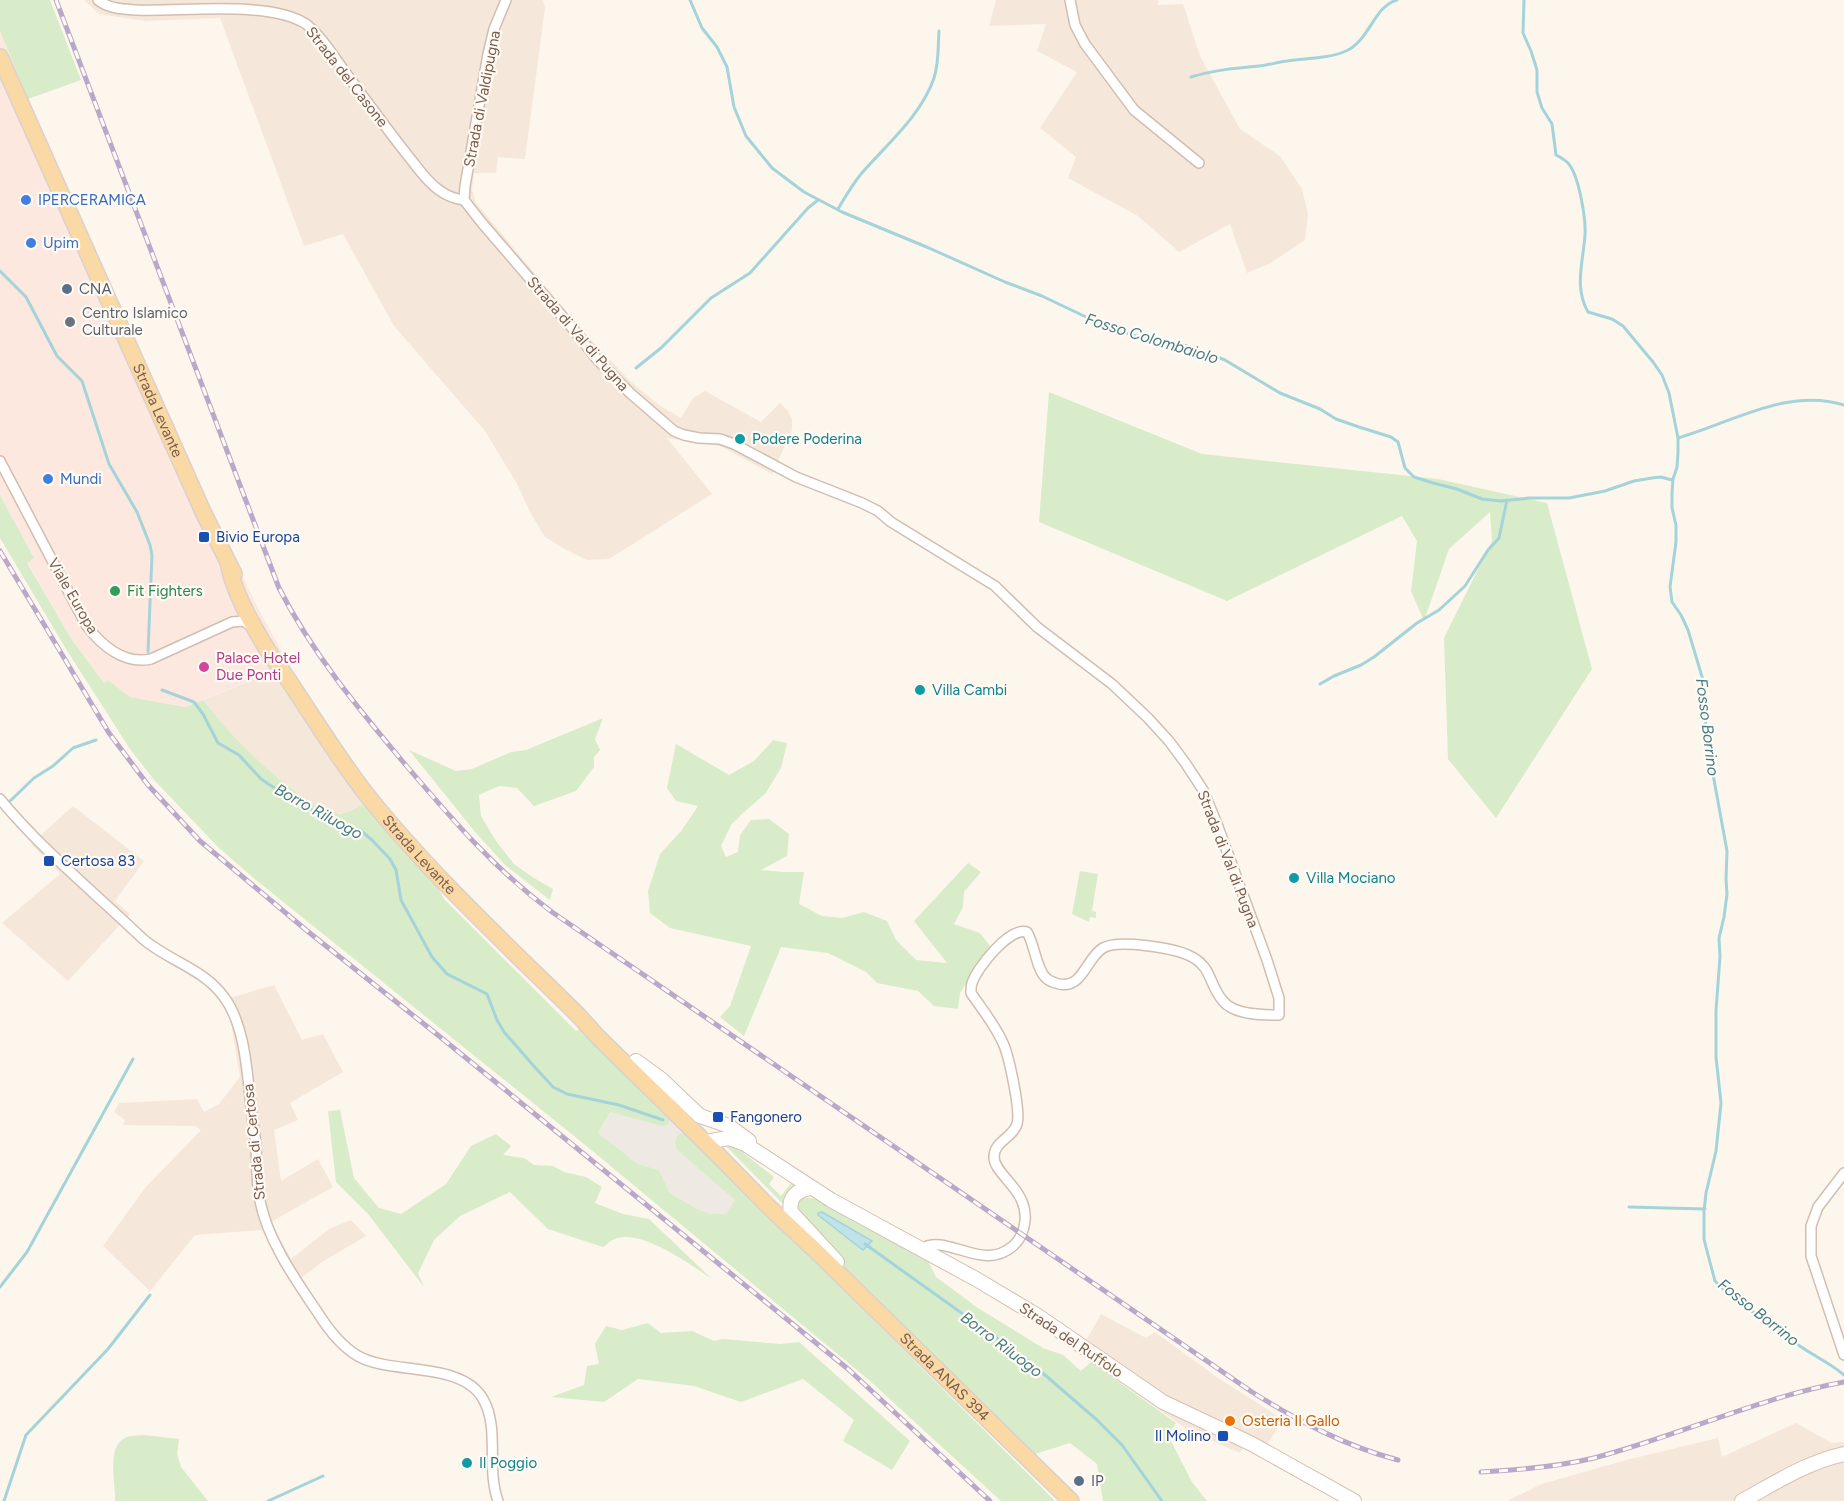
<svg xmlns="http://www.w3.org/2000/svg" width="1844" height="1501" viewBox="0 0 1844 1501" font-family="Figtree,sans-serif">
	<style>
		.residential { fill: #f5e8da }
		.commercial { fill: #fde8e0 }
		.industrial { fill: #efe9e4 }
		.green { fill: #d8ecc9 }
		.water { fill: #bfe3e8; stroke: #a5d3da; stroke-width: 1.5 }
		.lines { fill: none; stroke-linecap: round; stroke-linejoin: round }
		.stream { stroke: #a5d3da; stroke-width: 3 }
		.street-casing { stroke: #d1beb0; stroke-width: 12 }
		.secondary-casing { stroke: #d6c0b0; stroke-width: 16 }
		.primary-casing { stroke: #dad1cd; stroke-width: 18 }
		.street { stroke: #fff; stroke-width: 9 }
		.secondary { stroke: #fff; stroke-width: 14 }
		.primary { stroke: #fbd9a5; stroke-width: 15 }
		.rail-casing { stroke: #b9a8c9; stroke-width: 5 }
		.rail { stroke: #fffaf3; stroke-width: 3; stroke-dasharray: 9; stroke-linecap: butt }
		.shop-dot { fill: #3f7fe0; stroke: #fffaf3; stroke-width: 2 }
		.service-dot { fill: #5c6f8a; stroke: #fffaf3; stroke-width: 2 }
		.worship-dot { fill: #6b7280; stroke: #fffaf3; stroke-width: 2 }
		.culture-dot { fill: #0f9aa8; stroke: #fffaf3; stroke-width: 2 }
		.transit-dot { fill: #1a4fb4; stroke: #fffaf3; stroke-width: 2 }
		.leisure-dot { fill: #2e9e5b; stroke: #fffaf3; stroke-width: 2 }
		.hotel-dot { fill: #d1479c; stroke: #fffaf3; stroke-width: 2 }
		.food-dot { fill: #e8710a; stroke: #fffaf3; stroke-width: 2 }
		.labels { text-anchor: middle; stroke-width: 4.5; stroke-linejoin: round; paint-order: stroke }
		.street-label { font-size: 15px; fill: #7a5c4d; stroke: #fffaf3 }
		.shop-label { font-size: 15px; fill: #366cbe; stroke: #fffaf3; text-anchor: start }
		.service-label { font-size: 15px; fill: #4e5e75; stroke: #fffaf3; text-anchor: start }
		.worship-label { font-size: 15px; fill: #5b616d; stroke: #fffaf3; text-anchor: start }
		.culture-label { font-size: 15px; fill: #0d838f; stroke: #fffaf3; text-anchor: start }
		.transit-label { font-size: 15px; fill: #164399; stroke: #fffaf3; text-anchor: start }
		.leisure-label { font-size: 15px; fill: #27864d; stroke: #fffaf3; text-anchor: start }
		.hotel-label { font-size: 15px; fill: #b23c85; stroke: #fffaf3; text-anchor: start }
		.food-label { font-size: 15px; fill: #c56008; stroke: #fffaf3; text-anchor: start }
		.water-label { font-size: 16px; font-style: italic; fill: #437c86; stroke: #fffaf3 }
	</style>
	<rect width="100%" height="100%" fill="#fdf6ec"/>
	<path class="residential" d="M84 0H543L545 8 525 159 498 157 496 173H474L472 190 476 203 580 328 630 381 659 405 681 418 693 398 705 391 761 422 780 403 788 411 792 420V430L772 474 720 446 667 438 712 494 609 559 587 560 566 550 545 537 531 514 516 482 485 431 394 326 343 234 304 246 220 18 145 21 99 14Z
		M996 0H1158V5L1183 4 1200 56 1240 129 1280 156 1302 189 1308 214 1305 240 1269 264 1247 273 1230 224 1179 252 1138 216 1068 178 1076 157 1040 128 1077 72 1037 51 1046 24 989 26Z
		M289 665 365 803 347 813H335L309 802 282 781 258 761 230 734 203 700Z
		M73 806 144 861 115 901 130 914 68 981 2 923 60 874 31 844Z
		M274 985 302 1040 323 1034 343 1072 290 1103 298 1120 274 1130 281 1181 318 1159 333 1187 271 1222 291 1259 329 1229 351 1220 366 1236 322 1262 301 1278 290 1279 263 1230 195 1235 150 1291 103 1246 145 1188 201 1130 195 1126 123 1125 125 1120 114 1112 119 1103 197 1099 204 1112 219 1104 240 1077 230 1017 219 1001Z
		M1101 1314 1146 1338 1155 1332 1218 1378 1284 1420 1259 1455 1244 1447 1240 1453 1188 1430 1079 1353Z
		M1796 1423 1832 1443 1844 1442V1501H1507L1542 1484 1626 1460 1718 1438 1722 1457Z"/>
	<path class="commercial" d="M0 31 28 99 201 489 259 610 289 665 185 707 130 697 108 680 104 683 72 640 27 562 34 558 0 495Z"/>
	<path class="industrial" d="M610 1112 665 1127 671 1119 685 1132 676 1149 736 1200 726 1214H711L697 1209 670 1193 659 1170 638 1164 598 1133Z"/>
	<path class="green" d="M0 0H50L81 80 28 99 0 31Z
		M1049 392 1202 454 1438 479 1547 503 1592 669 1496 818 1448 759 1444 638 1492 541 1490 512 1449 549 1424 621 1411 591 1417 541 1402 516 1227 601 1039 522Z
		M0 495 34 558 27 563 72 640 104 683 108 680 130 697 185 707 203 700C232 737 257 762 295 791 306 799 320 810 335 813 346 816 355 808 365 803L438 888 444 899 576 1031 580 1029 671 1119 665 1127 610 1112 598 1133 638 1164 659 1170 670 1193 697 1209 711 1214H726L735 1200 676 1149 675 1141 678 1135 685 1132 1055 1501H1001L870 1381 584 1144 256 880 219 848 155 781 130 749 66 649 0 538Z
		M603 718 595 739 600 750 594 757V767L576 791 534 806 517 788 499 786 479 795 481 816 496 841 514 864 534 878 553 889 550 900 506 866 476 833 409 750 456 771 472 769 511 752 526 750Z
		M773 740 787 743 781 768 765 794 744 812 731 825 721 846 726 857 738 852 740 835 751 820 769 819 789 834 787 856 761 870 783 872H804L799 904 822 916 842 918 864 912 887 921 896 940 916 960 947 963 914 921 968 863 981 872 964 892 963 907 954 924 980 933 990 946 960 993 958 1009 934 1006 918 991 877 983 866 972 828 953 781 947 744 1036 720 1017 730 1006 751 946 670 928 650 913 648 891 660 854 682 830 698 806 676 801 667 788 676 744 729 775 754 761Z
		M1080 871 1098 874 1092 911 1096 912V918L1090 917 1089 922 1072 914Z
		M340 1110 354 1178 379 1208 401 1214 446 1184 471 1146 496 1134 511 1146 503 1155 524 1158 534 1165 553 1166 564 1172 586 1177 602 1187 595 1203 623 1214 649 1219 712 1279C691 1265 641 1228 615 1239 611 1240 607 1244 603 1247L548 1229 510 1192 460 1216 434 1240 418 1273 424 1287 368 1214 336 1182 328 1111Z
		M724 1144H732L774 1177 769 1184 781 1196 792 1182 799 1187 788 1196 784 1205Z
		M801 1198H811L822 1201 926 1257 936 1277 978 1308 1043 1348 1063 1355 1081 1371 1091 1362 1176 1423 1168 1435 1192 1482 1207 1501H1103L1097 1464 1070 1443 1032 1455 854 1281 846 1269 799 1216 796 1203Z
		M648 1323 661 1333 692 1331 714 1341 722 1339 781 1344 799 1342 910 1441 892 1470 843 1441 854 1420 803 1379 741 1402 694 1386 638 1379 604 1402 551 1397 584 1385 587 1366 599 1364 595 1344 606 1326 622 1330Z
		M144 1435 179 1439 177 1454 181 1467 208 1501H115C116 1483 106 1447 125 1438 130 1435 138 1436 144 1435Z"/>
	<path class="water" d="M822 1212 872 1241 863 1250 818 1215V1213Z"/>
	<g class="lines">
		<path class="stream" d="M690 0 702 28 717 47 727 67 734 107 746 136 772 168 804 192 842 212 929 248 1005 282 1042 296 1107 327 1146 339 1155 338 1187 346 1225 360 1280 393 1320 409 1336 419 1359 427 1391 437 1398 442 1405 468 1414 477 1433 483 1457 489 1482 499 1500 501 1530 498H1569L1605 491 1634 481 1652 478 1661 477 1672 480
			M1524 0 1523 33 1531 51 1537 70V92L1542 108 1552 124 1556 155C1560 157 1565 160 1568 163 1579 175 1586 219 1585 235 1583 262 1574 288 1588 312L1612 319 1623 326 1653 362 1662 375 1669 393 1678 438V453L1677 467 1673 479 1672 493V508L1676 525V542L1670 587 1672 602 1681 615 1688 630 1703 680 1705 697 1706 736 1727 851 1726 879 1727 894 1724 917 1719 938 1720 957 1716 1010V1057L1721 1103 1716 1151 1706 1193 1704 1211V1239L1707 1251 1715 1281 1721 1287C1746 1307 1771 1326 1797 1344 1812 1355 1830 1363 1844 1375
			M1191 77C1214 70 1236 68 1259 66 1269 65 1278 62 1287 61 1306 58 1328 59 1346 51 1370 40 1374 6 1397 0
			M838 209C845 197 852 185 861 174 887 144 921 116 934 78 939 63 938 46 939 31
			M0 271 26 297 57 356 82 381 109 464 137 512 150 545 152 555 148 652
			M636 368 661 348 711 298 750 273 808 208 818 200
			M1678 438C1731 423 1788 387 1844 405
			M1320 684 1334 676 1361 665 1374 657 1417 623 1439 610 1465 586 1488 550 1499 538 1507 500
			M162 690 194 702 203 714 218 743 239 755 261 779 288 797 318 813 336 822 360 830 372 840 390 859 396 870 401 900 432 957 447 974 487 994 497 1020 504 1032 532 1064 553 1087 567 1094 619 1105 663 1120
			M8 803 34 778 53 766 73 748 96 740
			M1629 1207 1705 1209
			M865 1244 1030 1362 1097 1420 1122 1445 1162 1501
			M0 1287 27 1252 133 1059
			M4 1501 26 1435 108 1349 150 1295
			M268 1501 323 1476"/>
		<g class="street-casing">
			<path id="street" d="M98 0C109 9 123 9 137 10 182 12 269 0 306 24 321 36 332 54 343 69 365 99 386 128 409 157 418 168 427 182 439 190 447 196 455 199 464 200
				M1070 0 1075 25 1085 44 1134 110 1199 163
				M464 200 482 223 574 330 596 358 630 393 674 431 684 435 699 438 720 439 734 444 796 477 862 503 878 511 891 522 995 586 1037 627 1112 684 1148 718 1169 741 1186 764 1203 790 1217 824 1267 960 1279 998V1015C1263 1015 1234 1015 1223 1001 1208 984 1213 966 1188 955 1172 948 1118 939 1103 948 1086 958 1083 989 1059 984 1055 983 1049 981 1046 978 1036 969 1035 945 1027 932 1009 927 977 968 972 983 971 984 971 991 971 993 982 1009 995 1025 1003 1043 1009 1056 1021 1112 1017 1124 1013 1138 994 1141 994 1157 994 1175 1028 1189 1025 1221 1024 1230 1020 1240 1013 1246 982 1273 947 1232 921 1249
				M464 200 465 186 488 54 494 29 506 0
				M0 461 86 625C101 645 124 665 151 659L232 622 243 621 251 626
				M0 799C43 851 95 893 143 939 169 961 204 969 224 997 245 1025 247 1072 251 1106 252 1119 255 1133 256 1146 257 1164 256 1183 260 1201 268 1241 295 1279 318 1313 328 1329 341 1346 358 1356 391 1375 462 1361 483 1399 500 1428 486 1468 498 1501
				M1844 1173 1818 1207 1811 1226V1256L1844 1355"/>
		</g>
		<g class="secondary-casing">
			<path id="secondary" d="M636 1061 662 1080 700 1116 729 1126 749 1141
				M705 1142 729 1138 745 1144 831 1200 976 1279 1038 1316 1163 1402 1252 1444 1354 1501
				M811 1188C797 1190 788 1197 791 1212L837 1262
				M1742 1501C1775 1483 1807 1462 1844 1454"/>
		</g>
		<g class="primary-casing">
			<g id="primary">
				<path id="s1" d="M0 57 204 514 234 574"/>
				<path id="s2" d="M229 566C234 594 258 636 274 660 278 665 282 670 285 675 312 715 337 757 367 795 430 874 506 944 578 1015L598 1037 719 1156 768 1206 817 1252 1071 1501"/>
			</g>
		</g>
		<use href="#street" class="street"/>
		<use href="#secondary" class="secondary"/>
		<use href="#primary" class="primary"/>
		<g class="rail-casing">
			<path id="rail" d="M56 0 279 588C313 654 357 707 404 763 451 818 493 868 552 912L1252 1392C1298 1421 1345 1446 1398 1460
				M0 551 109 733 148 785 200 841 306 930 439 1036 848 1369 990 1501
				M1481 1472C1519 1470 1557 1467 1594 1458 1678 1436 1758 1398 1844 1382"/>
		</g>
		<use href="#rail" class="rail"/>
	</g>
	<g class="shop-dot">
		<circle cx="26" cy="200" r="6"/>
		<circle cx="31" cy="243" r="6"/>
		<circle cx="48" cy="479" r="6"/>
	</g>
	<g class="service-dot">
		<circle cx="67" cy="289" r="6"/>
		<circle cx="1079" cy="1481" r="6"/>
	</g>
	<circle class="worship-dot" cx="70" cy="322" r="6"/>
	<g class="culture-dot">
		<circle cx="740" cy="439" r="6"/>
		<circle cx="920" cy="690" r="6"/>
		<circle cx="1294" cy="878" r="6"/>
		<circle cx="467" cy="1463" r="6"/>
	</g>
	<g class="transit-dot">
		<rect x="198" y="531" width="12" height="12" rx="3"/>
		<rect x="43" y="855" width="12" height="12" rx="3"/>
		<rect x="712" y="1111" width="12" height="12" rx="3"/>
		<rect x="1217" y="1430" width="12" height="12" rx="3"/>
	</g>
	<circle class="leisure-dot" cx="115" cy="591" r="6"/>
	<circle class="hotel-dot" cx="204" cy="667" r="6"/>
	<circle class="food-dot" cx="1230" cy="1421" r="6"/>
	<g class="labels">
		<g class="street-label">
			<text transform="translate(347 77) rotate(52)" y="5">Strada del Casone</text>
			<text transform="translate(482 99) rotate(-79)" y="5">Strada di Valdipugna</text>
			<text transform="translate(578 334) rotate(49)" y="5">Strada di Val di Pugna</text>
			<text dy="5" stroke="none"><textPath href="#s1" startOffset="387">Strada Levante</textPath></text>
			<text transform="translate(73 596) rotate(60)" y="5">Viale Europa</text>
			<text dy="5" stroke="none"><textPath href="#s2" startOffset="348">Strada Levante</textPath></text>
			<text transform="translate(1228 859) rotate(69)" y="5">Strada di Val di Pugna</text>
			<text transform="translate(254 1142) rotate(-96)" y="5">Strada di Certosa</text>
			<text transform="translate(1071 1340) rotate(34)" y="5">Strada del Ruffolo</text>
			<text dy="5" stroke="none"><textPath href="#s2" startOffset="1089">Strada ANAS 394</textPath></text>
		</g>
		<g class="shop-label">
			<text x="38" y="205">IPERCERAMICA</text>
			<text x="43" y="248">Upim</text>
			<text x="60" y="484">Mundi</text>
		</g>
		<g class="service-label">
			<text x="79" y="294">CNA</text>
			<text x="1091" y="1486">IP</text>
		</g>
		<g class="worship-label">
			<text x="82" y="318">Centro Islamico<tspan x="82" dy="17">Culturale</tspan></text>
		</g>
		<g class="culture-label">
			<text x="752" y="444">Podere Poderina</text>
			<text x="932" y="695">Villa Cambi</text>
			<text x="1306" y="883">Villa Mociano</text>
			<text x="479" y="1468">Il Poggio</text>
		</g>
		<g class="transit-label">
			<text x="216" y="542">Bivio Europa</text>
			<text x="61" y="866">Certosa 83</text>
			<text x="730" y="1122">Fangonero</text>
			<text x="1211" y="1441" text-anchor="end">Il Molino</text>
		</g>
		<g class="leisure-label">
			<text x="127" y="596">Fit Fighters</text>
		</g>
		<g class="hotel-label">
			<text x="216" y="663">Palace Hotel<tspan x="216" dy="17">Due Ponti</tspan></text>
		</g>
		<g class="food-label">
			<text x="1242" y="1426">Osteria Il Gallo</text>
		</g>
		<g class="water-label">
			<text transform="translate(1152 338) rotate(17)" y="6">Fosso Colombaiolo</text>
			<text transform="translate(1708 727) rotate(83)" y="6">Fosso Borrino</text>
			<text transform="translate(319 811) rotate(29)" y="6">Borro Riluogo</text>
			<text transform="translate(1759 1312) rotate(38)" y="6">Fosso Borrino</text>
			<text transform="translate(1002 1344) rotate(37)" y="6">Borro Riluogo</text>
		</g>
	</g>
</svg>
